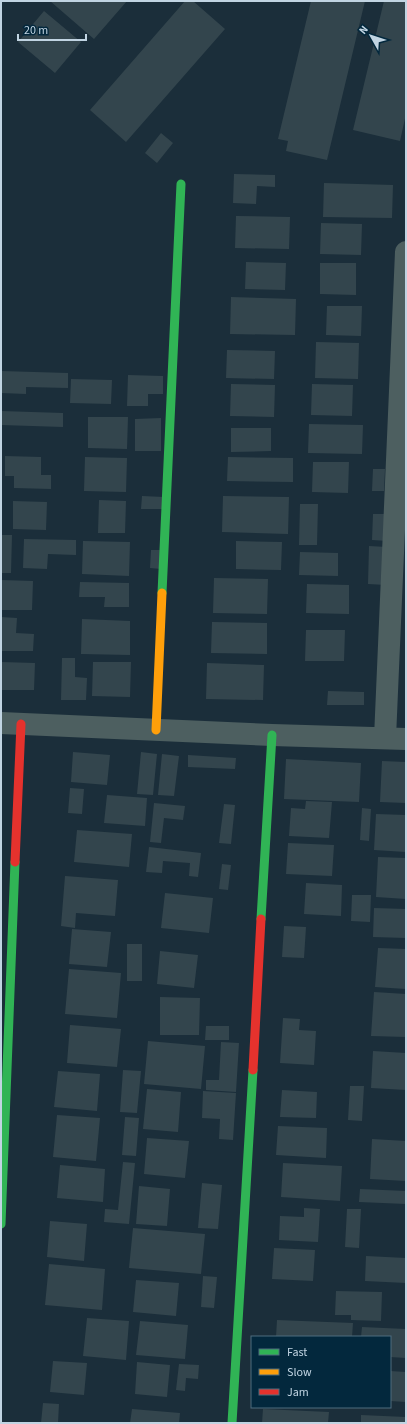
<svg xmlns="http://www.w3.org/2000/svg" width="407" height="1424" viewBox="0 0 407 1424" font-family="'Source Sans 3',sans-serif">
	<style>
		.building { fill: #33454d }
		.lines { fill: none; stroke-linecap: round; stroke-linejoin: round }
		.street { stroke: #4d5f60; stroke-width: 22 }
		.fast { stroke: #30b455; stroke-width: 9 }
		.slow { stroke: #ff9f0a; stroke-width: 9 }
		.jam { stroke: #e5322d; stroke-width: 9 }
	</style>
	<rect width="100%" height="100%" fill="#1b2e3a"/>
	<path class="building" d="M50 1H127L94 39Z
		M185 1H193L225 29 126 142 90 110Z
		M311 1H365L327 160 286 151 288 141 278 139Z
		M384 1H406V114L400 141 353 130Z
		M44 11 81 42 55 73 18 42Z
		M161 133 173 143 157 163 145 153Z
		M234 174 275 175V187L257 186 256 204 233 203Z
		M324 183 393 185 392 218 323 217Z
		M236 216 290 217 289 249 235 248Z
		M321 223 362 224 361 255 320 254Z
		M246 262 286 263 285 290 245 289Z
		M320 263H356V295L320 294Z
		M231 297 296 299 295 335 230 334Z
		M327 306H362L361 336 326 335Z
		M316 342 359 343 358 379 315 378Z
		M227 350 275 351 274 379 226 378Z
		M1 371 68 373V388L26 387V394L1 393Z
		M128 375 163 376V394H148V406H127Z
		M71 379 112 380 111 404 70 403Z
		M231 384 275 385 274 417 230 416Z
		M312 384 353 385 352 416 311 415Z
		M1 411 63 413V427L1 425Z
		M88 417H128L127 449 88 448Z
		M161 418V451H135V419Z
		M309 424 363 425 362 454 308 453Z
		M231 428H271V451L231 452Z
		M5 456 41 457V475H51V489L14 488V476H5Z
		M85 457 127 458 126 492 84 491Z
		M228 457 293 458V482L227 481Z
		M313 462H349L348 493 312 492Z
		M373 469H385L384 491H372Z
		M142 496 164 497V509H141Z
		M223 496 289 497 288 534 222 532Z
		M99 500 126 501 125 533H98Z
		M13 501 47 502 46 530 13 529Z
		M300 504H318L317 545H299Z
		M373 514H389L388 541 372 540Z
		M1 535H12L11 573H1Z
		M24 539 76 540V555L48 554 47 569 23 568Z
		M83 541 130 542 129 576 82 574Z
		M236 541 282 542 281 570 236 569Z
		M369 546 387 547 386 585 368 584Z
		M151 550H161V569L150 568Z
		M300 552 338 553V576L299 575Z
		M214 578 268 579 267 614 213 613Z
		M1 580 33 581 32 610H1Z
		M80 582 129 583V607H104L105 597H79Z
		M307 584 349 585V614L306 613Z
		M1 617 17 618 16 633 34 634 33 651H1Z
		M82 619 130 621V655L81 654Z
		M212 622 267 623V654L211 653Z
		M306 630H345L344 661H305Z
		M62 658H75V677L87 678 86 700H61Z
		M1 662 35 663 34 690H1Z
		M93 662H131L130 697 92 696Z
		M207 663 264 665 263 700 206 699Z
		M328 691 364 692V705H327Z
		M73 752 110 755 107 785 71 782Z
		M141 752 157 754 153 795 137 794Z
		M162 754 179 756 174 796 158 795Z
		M188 755 236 758 235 769 188 767Z
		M286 759 361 763 359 802 284 799Z
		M382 761 406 762V803L380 802Z
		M70 788 84 789 82 814 68 813Z
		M107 795 147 798 145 826 104 823Z
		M306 801 332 802 329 838 289 836 291 808 305 809Z
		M154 803 185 806 183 820 164 818 161 843 150 842Z
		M224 804 235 805 231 844 219 843Z
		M362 808 371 809 369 841 360 840Z
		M376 814 406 815V852L374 850Z
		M77 830 132 834 129 867 74 862Z
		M288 843 334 845 332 876 286 874Z
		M149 847 201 853 198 877 189 876 190 863 163 861 162 873 146 872Z
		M378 857 406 858V899L376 897Z
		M222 864 231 865 228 890 219 889Z
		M65 876 118 880 115 916 76 913 75 928 61 926Z
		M306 883 342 885 341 916 304 914Z
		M165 893 213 898 209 933 161 928Z
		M352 895H371L370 922 351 921Z
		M374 908 406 909V938L373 937Z
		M284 926 306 927 304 958 282 957Z
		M72 929 111 932 107 967 69 964Z
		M127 944H142V981H127Z
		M378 948 406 949V989L375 987Z
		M160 951 198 955 194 988 157 984Z
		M69 969 121 973 117 1018 65 1014Z
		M374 992 406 994V1037L371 1036Z
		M160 997 200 998 199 1035H160Z
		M283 1018 300 1019 299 1030 316 1031 314 1065 280 1063Z
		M70 1025 121 1029 117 1067 67 1063Z
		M206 1026H229V1040H205Z
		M148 1041 205 1046 201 1089 144 1084Z
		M221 1042 239 1043 236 1092 206 1090V1080H219Z
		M373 1051 406 1053V1090L371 1088Z
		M123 1070 141 1071 137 1113 120 1112Z
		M58 1071 100 1074 97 1111 54 1107Z
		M350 1086H364L362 1121 348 1120Z
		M147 1089 181 1092 178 1132 143 1129Z
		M282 1090 317 1092 316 1118 280 1117Z
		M203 1091 236 1093 233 1140 219 1139 220 1119 202 1118Z
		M57 1115 100 1118 96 1161 53 1157Z
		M125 1117 139 1118 136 1156 122 1155Z
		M278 1126 327 1128 326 1158 276 1155Z
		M147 1138 189 1141 185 1178 144 1174Z
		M372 1139 406 1141V1181L370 1179Z
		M123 1162 135 1163 129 1224 104 1222 105 1209 118 1210Z
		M283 1163 342 1166 340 1201 281 1197Z
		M60 1165 105 1169 103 1202 57 1198Z
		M202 1183 222 1185 218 1229 198 1228Z
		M139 1186 170 1189 167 1226 136 1224Z
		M360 1189 406 1191V1204L359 1202Z
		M304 1208 320 1209 318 1242 279 1240 280 1216 304 1217Z
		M347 1209H361L359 1248 345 1247Z
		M50 1221 87 1224 84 1261 47 1257Z
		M133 1228 205 1234 201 1274 129 1268Z
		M274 1248 315 1250 313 1281 272 1279Z
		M366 1256 406 1258V1283L365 1281Z
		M49 1264 105 1269 102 1310 45 1305Z
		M203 1276 217 1277 214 1308 201 1307Z
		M136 1280 179 1283 176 1316 133 1312Z
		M336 1291 382 1292 381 1321 351 1320V1315H335Z
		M87 1318 129 1321 126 1360 83 1356Z
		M277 1320 353 1323 352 1337H276Z
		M140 1321 188 1325 185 1359 136 1355Z
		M362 1327 406 1329V1358L390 1357V1337H361Z
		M53 1361 87 1363 84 1395 50 1392Z
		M137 1362 170 1365 167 1397 135 1394Z
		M179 1364 199 1365 198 1379 186 1378 185 1391 176 1390Z
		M390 1371 406 1372V1402L390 1401Z
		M43 1403 59 1404 58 1423H41Z
		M132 1409 180 1413 179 1423H130Z
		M263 1409 329 1412 328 1423H262Z
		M361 1415 406 1417V1423H361Z"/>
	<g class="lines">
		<path class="street" d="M1 723 272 735 406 739
			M385 738 406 252"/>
		<path class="fast" d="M162 593 181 184
			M261 919 272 735
			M1 1224 15 862
			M232 1423 253 1070"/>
		<path class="slow" d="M156 730 162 593"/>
		<path class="jam" d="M15 862 21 724
			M253 1070 261 919"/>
	</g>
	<rect width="407" height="1424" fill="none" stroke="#c1d4e2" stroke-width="4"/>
	<rect x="251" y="1336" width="140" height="72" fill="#03283d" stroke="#4f6d7f"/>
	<rect x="259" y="1349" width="20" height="6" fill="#30b455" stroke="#4f6d7f"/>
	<text x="287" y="1356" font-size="12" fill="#c1d4e2">Fast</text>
	<rect x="259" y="1369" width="20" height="6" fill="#ff9f0a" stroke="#4f6d7f"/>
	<text x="287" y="1376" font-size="12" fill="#c1d4e2">Slow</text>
	<rect x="259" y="1389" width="20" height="6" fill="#e5322d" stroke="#4f6d7f"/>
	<text x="287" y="1396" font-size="12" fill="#c1d4e2">Jam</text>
	<g transform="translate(371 36) rotate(309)" stroke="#03283d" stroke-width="3" paint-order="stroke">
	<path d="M0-3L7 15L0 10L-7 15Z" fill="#c1d4e2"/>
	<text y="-6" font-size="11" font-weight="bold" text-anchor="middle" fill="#c1d4e2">N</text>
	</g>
	<path d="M18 34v6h68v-6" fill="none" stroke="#c1d4e2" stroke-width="2"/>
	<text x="24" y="34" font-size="12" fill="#c1d4e2" stroke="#03283d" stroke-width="3" paint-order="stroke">20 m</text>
</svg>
